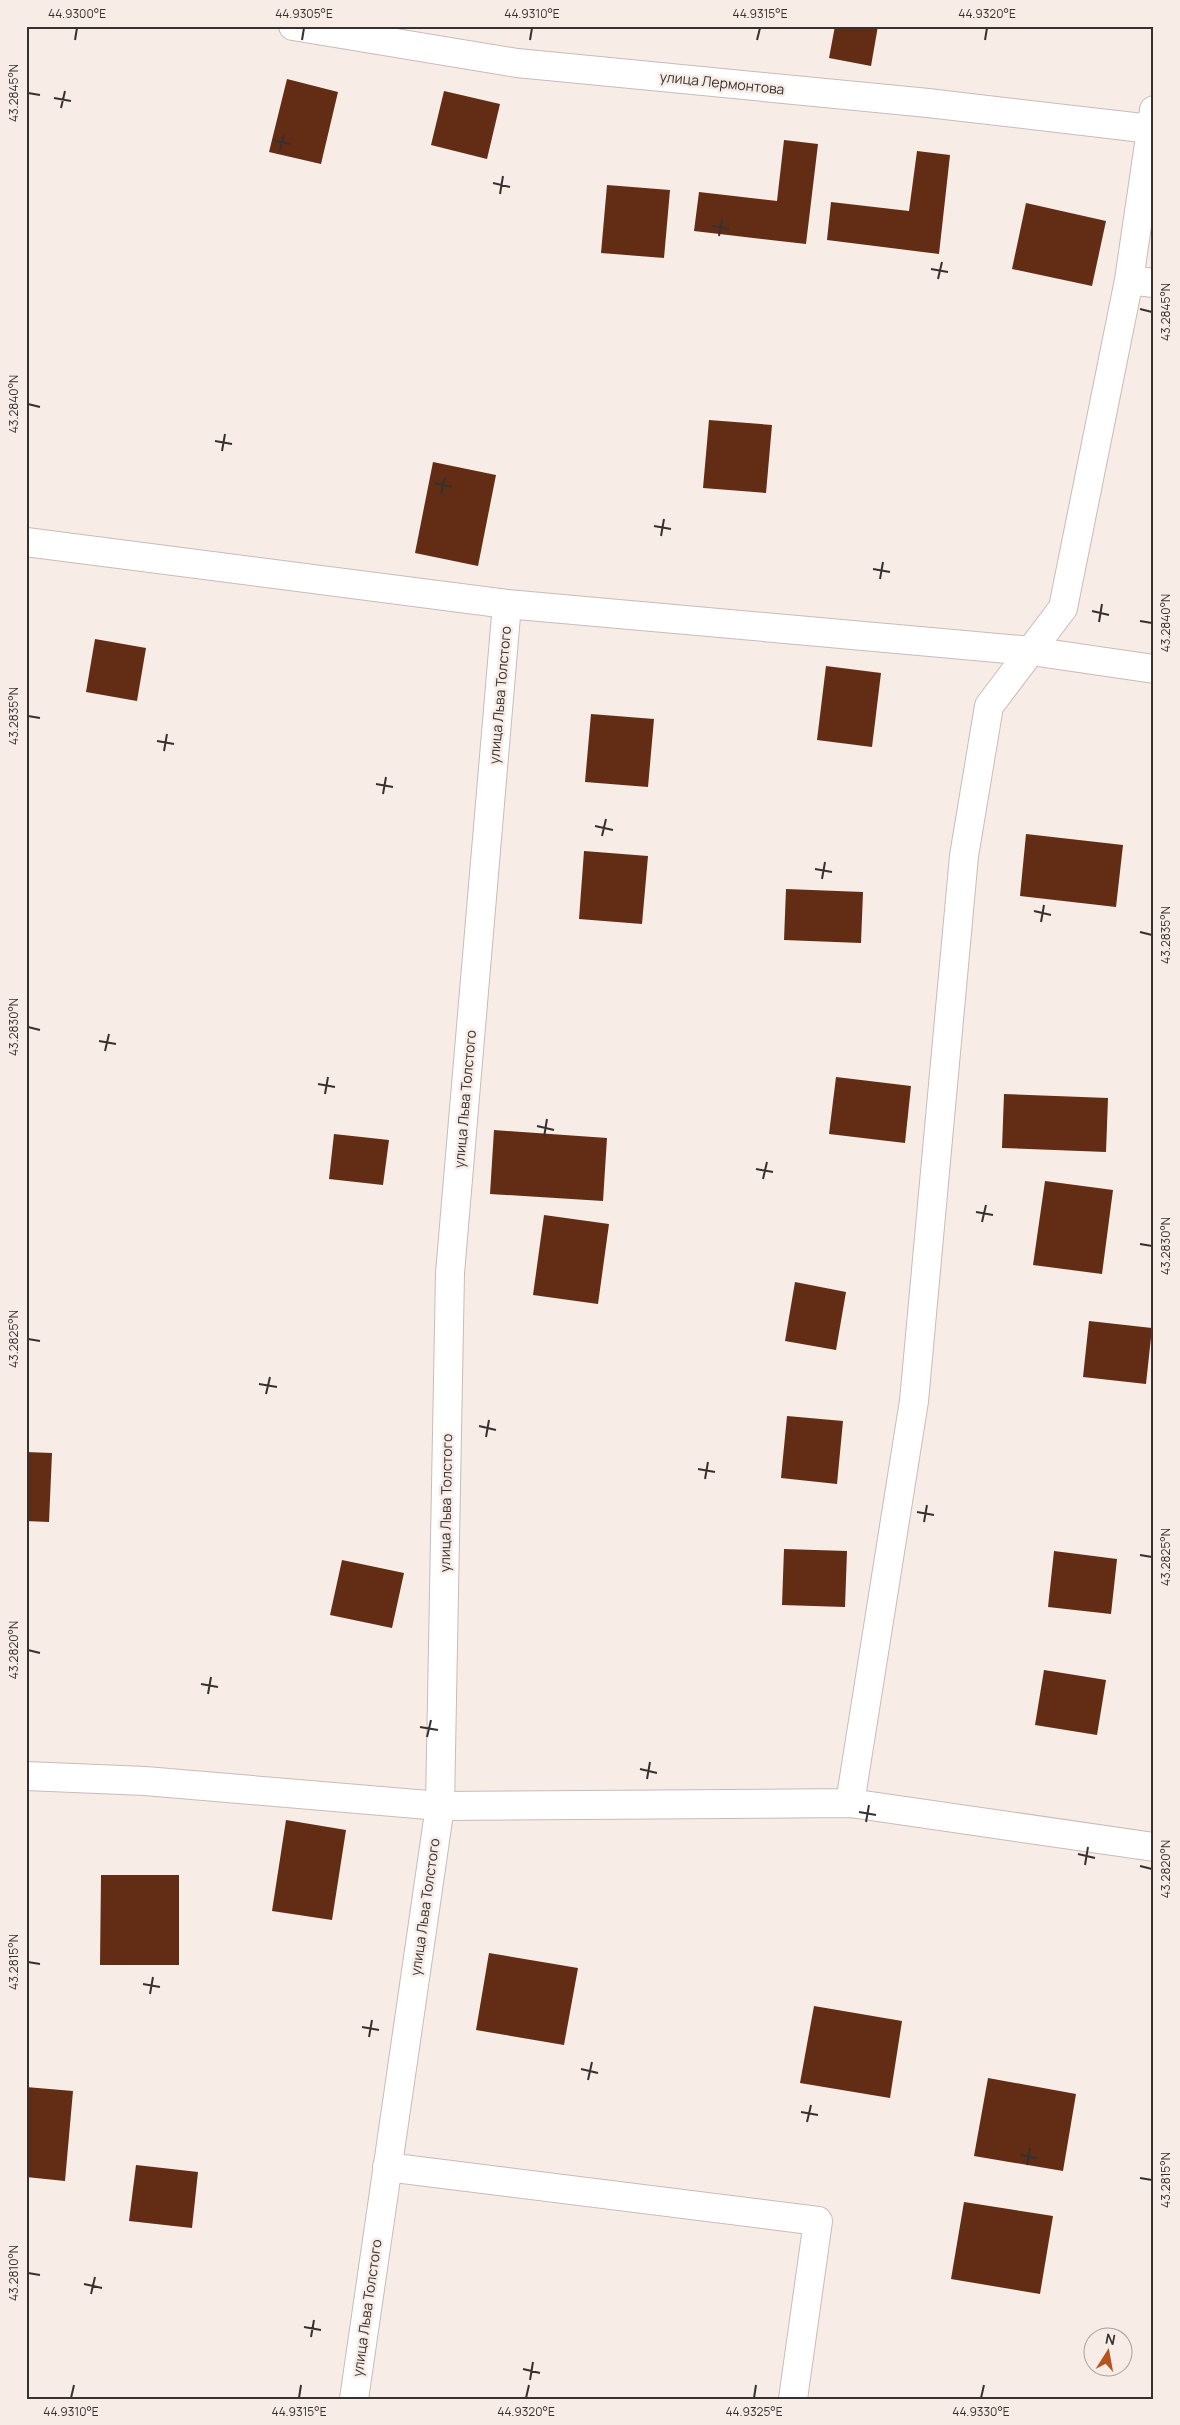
<svg xmlns="http://www.w3.org/2000/svg" width="1180" height="2425" viewBox="0 0 1180 2425" font-family="Manrope,sans-serif">
	<style>
		.building { fill: #622d14 }
		.lines { fill: none; stroke-linecap: round; stroke-linejoin: round }
		.minor-casing { stroke: #c7bcb7; stroke-width: 30 }
		.minor { stroke: #fff; stroke-width: 28 }
		.ticks { fill: none; stroke: #35312f; stroke-width: 2 }
		.labels { text-anchor: middle; stroke-width: 5; stroke-linejoin: round; paint-order: stroke }
		.street-label { font-size: 14px; fill: #35312f; stroke: #f8ece7 }
		.neatline { fill: none; stroke: #35312f; stroke-width: 2 }
		.ticks-label { font-size: 12px; text-anchor: middle; fill: #35312f }
	</style>
	<rect width="100%" height="100%" fill="#f8ece7"/>
	<path class="building" d="M835 26H878L871 66 829 58Z
		M287 79 338 92 321 164 269 152Z
		M444 91 500 104 487 159 431 145Z
		M784 140 818 144 806 244 694 231 699 192 777 201Z
		M917 151 950 155 939 254 827 240 831 202 909 211Z
		M607 185 670 190 664 258 601 253Z
		M1026 203 1106 221 1092 286 1012 269Z
		M709 420 772 425 766 493 703 488Z
		M433 462 496 475 478 566 415 553Z
		M95 639 146 648 137 701 86 692Z
		M826 666 881 673 872 747 817 740Z
		M591 714 654 719 648 787 585 782Z
		M1026 834 1123 845 1116 907 1020 896Z
		M584 851 648 856 642 924 579 919Z
		M786 889 863 892 861 943 784 940Z
		M836 1077 911 1086 905 1143 829 1134Z
		M1004 1094 1108 1098 1106 1152 1002 1148Z
		M494 1130 607 1138 603 1201 490 1194Z
		M334 1134 389 1140 383 1185 329 1179Z
		M1045 1181 1113 1190 1102 1274 1033 1265Z
		M544 1215 609 1224 598 1304 533 1295Z
		M795 1282 846 1292 836 1350 785 1341Z
		M1089 1321 1152 1328 1146 1384 1083 1377Z
		M787 1416 843 1421 837 1484 781 1478Z
		M26 1452 52 1453 49 1522 26 1521Z
		M784 1549 847 1551 845 1607 782 1605Z
		M1054 1551 1117 1559 1111 1614 1048 1607Z
		M342 1560 404 1573 392 1628 330 1615Z
		M1044 1670 1106 1680 1097 1735 1035 1725Z
		M286 1820 346 1830 332 1920 272 1911Z
		M101 1875H179V1965H100Z
		M489 1953 578 1968 564 2045 476 2030Z
		M814 2006 902 2021 890 2098 800 2083Z
		M988 2078 1076 2094 1063 2171 974 2156Z
		M26 2087 73 2091 65 2181 26 2177Z
		M136 2165 198 2172 192 2228 129 2221Z
		M964 2202 1053 2216 1040 2294 951 2279Z"/>
	<g class="lines">
		<g class="minor-casing">
			<path id="minor" d="M293 26 517 63 928 103 1151 129
				M1129 280 1154 283
				M26 542 507 604 1031 651 1154 669
				M26 1776 145 1781 440 1806 850 1803 1154 1847
				M850 1803 914 1401 964 856 989 706 1063 608 1129 280 1154 110
				M387 2167 818 2221 793 2399
				M354 2399 440 1806 450 1273 507 604"/>
		</g>
		<use href="#minor" class="minor"/>
	</g>
	<path class="ticks" d="M75 40 77 28M302 40 304 28M530 40 532 28M757 40 760 28M985 40 987 28M28 93 40 95M54 98 71 101M61 108 65 91M274 141 291 144M280 151 284 134M493 183 510 187M500 194 503 176M712 226 729 229M719 236 722 219M931 269 948 272M938 279 942 262M1140 309 1152 312M28 404 40 407M215 441 232 444M222 451 225 434M434 483 452 487M441 494 445 477M654 526 671 529M661 536 664 519M873 569 890 572M880 579 883 562M1092 611 1109 615M1140 621 1152 623M1099 622 1102 604M28 716 40 718M157 741 174 744M164 751 167 734M376 784 393 787M383 794 386 777M595 826 613 830M602 836 606 819M815 869 832 872M822 879 825 862M1034 911 1051 915M1041 922 1044 905M1140 932 1152 935M28 1027 40 1030M99 1041 116 1044M105 1051 109 1034M318 1084 335 1087M325 1094 328 1077M537 1126 554 1130M544 1137 547 1119M756 1169 773 1172M763 1179 767 1162M976 1212 993 1215M982 1222 986 1205M1140 1244 1152 1246M28 1339 40 1341M259 1384 277 1387M266 1394 270 1377M479 1426 496 1430M486 1437 489 1420M698 1469 715 1472M705 1479 708 1462M917 1512 934 1515M924 1522 927 1505M1140 1555 1152 1557M28 1650 40 1653M201 1684 218 1687M208 1694 211 1677M420 1727 438 1730M427 1737 431 1720M640 1769 657 1773M647 1779 650 1762M859 1812 876 1815M866 1822 869 1805M1078 1854 1095 1858M1085 1865 1088 1847M1140 1866 1152 1869M28 1962 40 1964M143 1984 160 1987M150 1994 153 1977M362 2027 379 2030M369 2037 372 2020M581 2069 598 2073M588 2080 592 2062M801 2112 818 2115M807 2122 811 2105M1020 2155 1037 2158M1027 2165 1030 2148M1140 2178 1152 2180M28 2273 40 2275M84 2284 102 2288M91 2294 95 2277M304 2327 321 2330M311 2337 314 2320M523 2369 540 2373M530 2380 533 2362M71 2398 74 2385M299 2398 301 2385M526 2398 529 2385M754 2398 756 2385M981 2398 984 2385"/>
	<g class="labels">
		<g class="street-label">
			<text transform="translate(722 83) rotate(6)" y="5">улица Лермонтова</text>
			<text transform="translate(500 695) rotate(-85)" y="5">улица Льва Толстого</text>
			<text transform="translate(465 1099) rotate(-85)" y="5">улица Льва Толстого</text>
			<text transform="translate(446 1503) rotate(-89)" y="5">улица Льва Толстого</text>
			<text transform="translate(425 1907) rotate(-82)" y="5">улица Льва Толстого</text>
			<text transform="translate(367 2308) rotate(-82)" y="5">улица Льва Толстого</text>
		</g>
	</g>
	<rect width="1180" height="2425" fill="none" stroke="#f8ece7" stroke-width="55"/>
	<g transform="translate(1108 2352) rotate(11)"><circle r="24" fill="#f8ece7" stroke="#aaa19d"/>
	<path d="M0-4L9 19L0 12L-9 19Z" fill="#b7531f"/>
	<text y="-8" font-size="14" font-weight="bold" text-anchor="middle" fill="#35312f">N</text>
	</g>
	<rect x="28" y="28" width="1124" height="2370" class="neatline"/>
	<g class="ticks-label">
		<text x="77" y="18">44.9300°E</text>
		<text x="304" y="18">44.9305°E</text>
		<text x="532" y="18">44.9310°E</text>
		<text x="760" y="18">44.9315°E</text>
		<text x="987" y="18">44.9320°E</text>
		<text transform="translate(14 93) rotate(-90)" y="4">43.2845°N</text>
		<text transform="translate(1166 312) rotate(-90)" y="4">43.2845°N</text>
		<text transform="translate(14 404) rotate(-90)" y="4">43.2840°N</text>
		<text transform="translate(1166 623) rotate(-90)" y="4">43.2840°N</text>
		<text transform="translate(14 716) rotate(-90)" y="4">43.2835°N</text>
		<text transform="translate(1166 935) rotate(-90)" y="4">43.2835°N</text>
		<text transform="translate(14 1027) rotate(-90)" y="4">43.2830°N</text>
		<text transform="translate(1166 1246) rotate(-90)" y="4">43.2830°N</text>
		<text transform="translate(14 1339) rotate(-90)" y="4">43.2825°N</text>
		<text transform="translate(1166 1557) rotate(-90)" y="4">43.2825°N</text>
		<text transform="translate(14 1650) rotate(-90)" y="4">43.2820°N</text>
		<text transform="translate(1166 1869) rotate(-90)" y="4">43.2820°N</text>
		<text transform="translate(14 1962) rotate(-90)" y="4">43.2815°N</text>
		<text transform="translate(1166 2180) rotate(-90)" y="4">43.2815°N</text>
		<text transform="translate(14 2273) rotate(-90)" y="4">43.2810°N</text>
		<text x="71" y="2416">44.9310°E</text>
		<text x="299" y="2416">44.9315°E</text>
		<text x="526" y="2416">44.9320°E</text>
		<text x="754" y="2416">44.9325°E</text>
		<text x="981" y="2416">44.9330°E</text>
	</g>
</svg>
